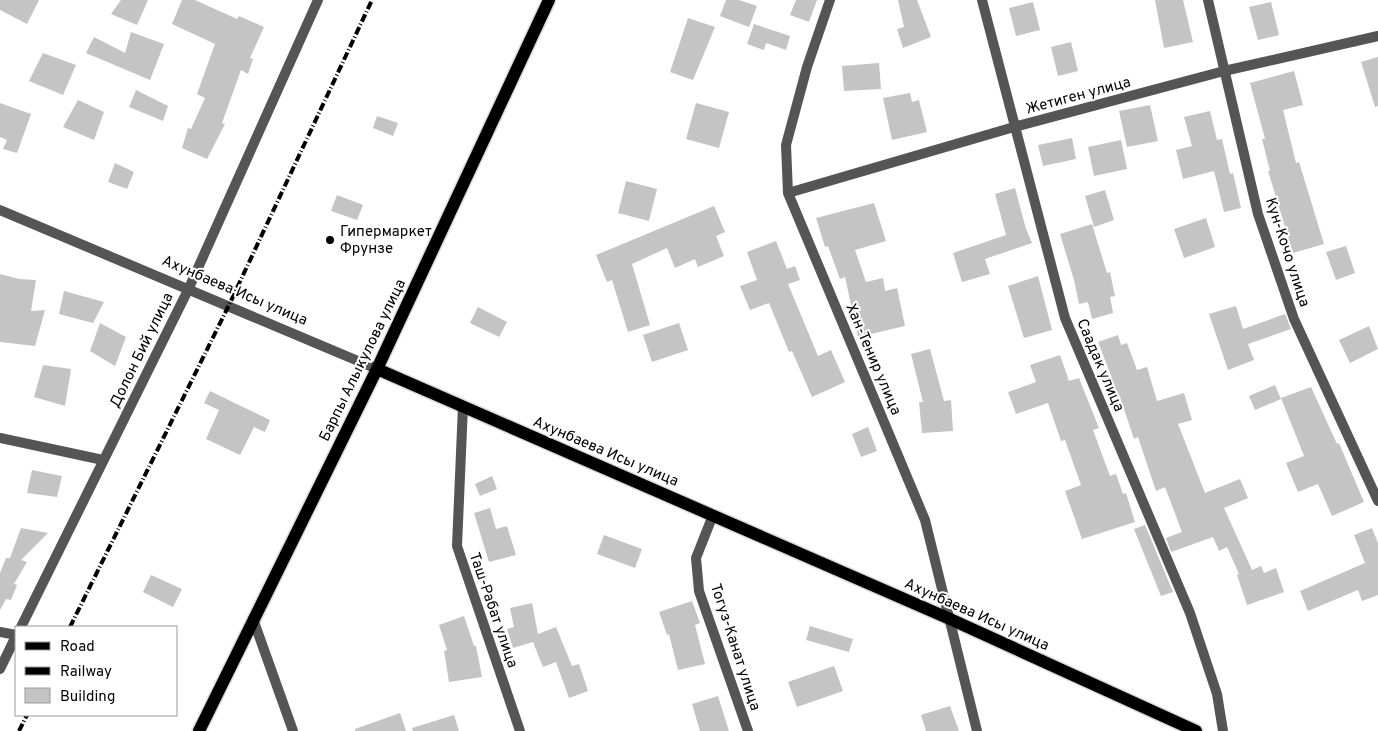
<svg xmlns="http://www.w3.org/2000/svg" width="1378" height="731" viewBox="0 0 1378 731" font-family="Overpass,sans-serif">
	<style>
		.building { fill: #c4c4c4 }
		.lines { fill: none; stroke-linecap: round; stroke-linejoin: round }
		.primary-casing { stroke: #dbdbdb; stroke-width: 15 }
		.minor { stroke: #555; stroke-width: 10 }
		.tertiary { stroke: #555; stroke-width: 10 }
		.primary { stroke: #000; stroke-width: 12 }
		.rail { stroke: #000; stroke-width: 4; stroke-dasharray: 8 2.5 1 2.5; stroke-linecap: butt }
		.poi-dot { fill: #000; stroke: #fff; stroke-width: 2 }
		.labels { text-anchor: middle; stroke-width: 4; stroke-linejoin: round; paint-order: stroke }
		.street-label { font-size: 15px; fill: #000; stroke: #fff }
		.poi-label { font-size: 15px; fill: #000; stroke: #fff; text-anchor: start }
	</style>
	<rect width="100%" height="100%" fill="#fff"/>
	<path class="building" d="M0 0H39L27 24 0 10Z
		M121 0H148L137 25 111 14Z
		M182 0H195L237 19 239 16 264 27 250 58 253 59 248 74 241 70 222 123 225 124 207 159 182 148 188 128 191 129 205 98 197 94 215 44 172 24Z
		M726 0H739L757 6 749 27 720 16Z
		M796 0H817L809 22 790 15Z
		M898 0H917L931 37 903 48 897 29 904 27Z
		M1155 0H1183L1193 42 1164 48Z
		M1033 2 1040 30 1016 36 1009 8Z
		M1271 2 1279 35 1258 40 1249 7Z
		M688 18 715 27 693 80 670 72Z
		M754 24 790 36 786 50 766 43 764 50 747 44Z
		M131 32 164 44 150 80 86 53 94 37 125 53Z
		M1071 42 1078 71 1058 76 1051 47Z
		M43 53 76 65 63 95 29 81Z
		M1378 57V106L1375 107 1361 62Z
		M879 63 881 89 844 91 842 66Z
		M1294 71 1303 105 1283 110 1296 163 1299 162 1324 244 1293 253 1268 171H1270L1262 139H1265L1250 83Z
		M136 90 168 106 163 121 129 107Z
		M910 93 912 102 919 100 927 132 892 140 883 98Z
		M78 100 104 112 94 140 63 127Z
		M0 103 31 114 17 153 3 149 7 140 0 137Z
		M696 103 729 112 719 148 686 139Z
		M1150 105 1158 141 1127 147 1119 111Z
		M1210 111 1217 140 1222 139 1230 174 1233 173 1241 208 1224 212 1214 171 1183 179 1176 150 1192 146 1184 117Z
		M377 116 398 123 393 136 373 128Z
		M1072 138 1076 159 1043 166 1038 145Z
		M1121 140 1127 169 1094 176 1088 147Z
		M115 163 134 172 127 189 108 182Z
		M626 181 657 189 649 221 618 213Z
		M1015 188 1026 229 1032 243 985 259 990 274 962 282 953 253 1006 235 995 194Z
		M1105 190 1114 220 1094 227 1085 196Z
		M337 195 363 205 357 220 331 211Z
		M874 203 886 241 855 250 866 282 883 278 885 291 897 288 905 326 858 337 845 277 840 279 828 246 825 247 816 218Z
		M714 206 725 232 716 236 724 256 698 267 695 259 675 268 667 248 632 264 650 325 628 332 612 280 607 282 596 255Z
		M1206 218 1215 247 1184 258 1174 229Z
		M1092 224 1107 273 1110 272 1115 296 1110 297 1113 313 1092 319 1088 302 1079 304 1074 280 1060 234Z
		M776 241 787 269 795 266 800 280 788 284 818 356 831 350 845 382 812 397 792 351 789 352 769 303 750 310 740 286 757 280 747 252Z
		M1346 246 1355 273 1336 280 1326 252Z
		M0 274 19 279 36 280 31 311 45 310 35 346 0 342Z
		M1038 276 1052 330 1024 338 1008 286Z
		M64 291 104 302 93 323 59 314Z
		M1236 306 1243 329 1285 314 1291 329 1248 344 1254 360 1228 370 1209 314Z
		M478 307 507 322 499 337 470 323Z
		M100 323 126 337 115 366 90 351Z
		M679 323 688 350 652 362 643 335Z
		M1369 326 1378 349 1350 363 1339 340Z
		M1118 335 1121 345 1127 343 1137 370 1147 367 1157 401 1184 393 1192 420 1178 424 1205 493 1240 479 1248 498 1224 508 1252 570 1261 566 1264 573 1276 568 1284 592 1247 605 1237 575 1239 574 1227 547 1219 551 1213 537 1171 552 1166 538 1182 532 1165 487 1156 491 1138 437 1134 439 1119 394 1115 396 1110 379 1112 378 1098 342Z
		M930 349 944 401 951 400 953 431 922 433 919 402H923L911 354Z
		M1060 355 1069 381 1079 378 1099 428 1093 430 1110 476 1116 474 1123 494 1126 493 1135 522 1082 539 1065 491 1081 485 1065 440 1061 441 1048 403 1016 414 1008 392 1036 382 1030 365Z
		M43 365 71 369 65 406 34 397Z
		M1275 385 1281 399 1255 410 1249 396Z
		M1311 387 1337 444 1339 443 1364 502 1332 516 1318 484 1298 492 1286 463 1304 456 1281 398Z
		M210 391 270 420 265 432 254 427 240 455 206 439 219 410 204 403Z
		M868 427 877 451 861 457 852 434Z
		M32 470 62 476 57 497 27 493Z
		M492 476 497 489 480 496 475 484Z
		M490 508 496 529 507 526 516 555 489 562 474 513Z
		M1145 525 1173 592 1161 596 1134 529Z
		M21 528 48 533 21 560 27 562 14 584 17 585 11 600 6 599 0 610V573L6 558H10Z
		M1372 528 1378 543V595L1362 601 1358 590 1308 611 1300 591 1365 563 1354 535Z
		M604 535 642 549 635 568 597 554Z
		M151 575 182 589 173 607 143 592Z
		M692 601 700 623 695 625 705 664 678 670 669 634 667 635 659 612Z
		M532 603 538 634 556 627 572 666 579 664 588 691 569 698 556 662 543 667 533 642 513 648 507 629 514 627 510 608Z
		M464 616 474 646H476L482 677 449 682 444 651 447 650 439 625Z
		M810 626 853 639 849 652 806 640Z
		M834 666 843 691 797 707 788 682Z
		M718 696 729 731H700L692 704Z
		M950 706 959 731H926L921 715Z
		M400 713 406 731H355V729Z
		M454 715 459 731H413L412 728Z"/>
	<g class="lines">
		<g class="primary-casing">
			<path id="primary" d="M377 369 950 619 1196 731
				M199 731 377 369 549 0"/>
		</g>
		<path class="minor" d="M830 0 807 67 786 145 788 193 925 520 977 731
			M982 0 1065 318 1190 613 1217 694 1223 731
			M1208 0 1258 214 1294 319 1378 501
			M788 193 1014 127 1224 71 1378 36
			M463 406 457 546 520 731
			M0 438 103 460
			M713 515 696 558 699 591 748 731
			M253 619 293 731
			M0 632 16 635"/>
		<path class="tertiary" d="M0 210 377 369
			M21 627 189 288 318 0
			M0 669 16 636"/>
		<use href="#primary" class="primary"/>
		<path class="rail" d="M70 627 229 305 372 0
			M19 731 27 715"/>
	</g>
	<circle class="poi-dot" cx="330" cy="240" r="5"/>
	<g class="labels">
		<g class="street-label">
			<text transform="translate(1078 95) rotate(-15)" y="5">Жетиген улица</text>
			<text transform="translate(1288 252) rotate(72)" y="5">Кун-Кочо улица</text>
			<text transform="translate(235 290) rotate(23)" y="5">Ахунбаева Исы улица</text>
			<text transform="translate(141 350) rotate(-64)" y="5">Долон Бий улица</text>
			<text transform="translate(874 359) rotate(67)" y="5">Хан-Тенир улица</text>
			<text transform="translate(362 360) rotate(-64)" y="5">Барпы Алыкулова улица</text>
			<text transform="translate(1101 365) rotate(67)" y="5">Саадак улица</text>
			<text transform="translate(606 451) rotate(23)" y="5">Ахунбаева Исы улица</text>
			<text transform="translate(494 610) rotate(71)" y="5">Таш-Рабат улица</text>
			<text transform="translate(977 614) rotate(24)" y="5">Ахунбаева Исы улица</text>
			<text transform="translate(736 647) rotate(72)" y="5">Тогуз-Канат улица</text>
		</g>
		<g class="poi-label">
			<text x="340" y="236">Гипермаркет<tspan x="340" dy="17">Фрунзе</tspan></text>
		</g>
	</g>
	<rect x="15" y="626" width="162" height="90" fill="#ffffff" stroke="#999999"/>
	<rect x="25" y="642" width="25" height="8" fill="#000000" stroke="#999999"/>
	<text x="60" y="651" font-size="15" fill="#000000">Road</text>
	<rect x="25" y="667" width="25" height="8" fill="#000000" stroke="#999999"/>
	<text x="60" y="676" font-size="15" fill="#000000">Railway</text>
	<rect x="25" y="688" width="25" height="15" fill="#c4c4c4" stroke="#999999"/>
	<text x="60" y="701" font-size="15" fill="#000000">Building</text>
</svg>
